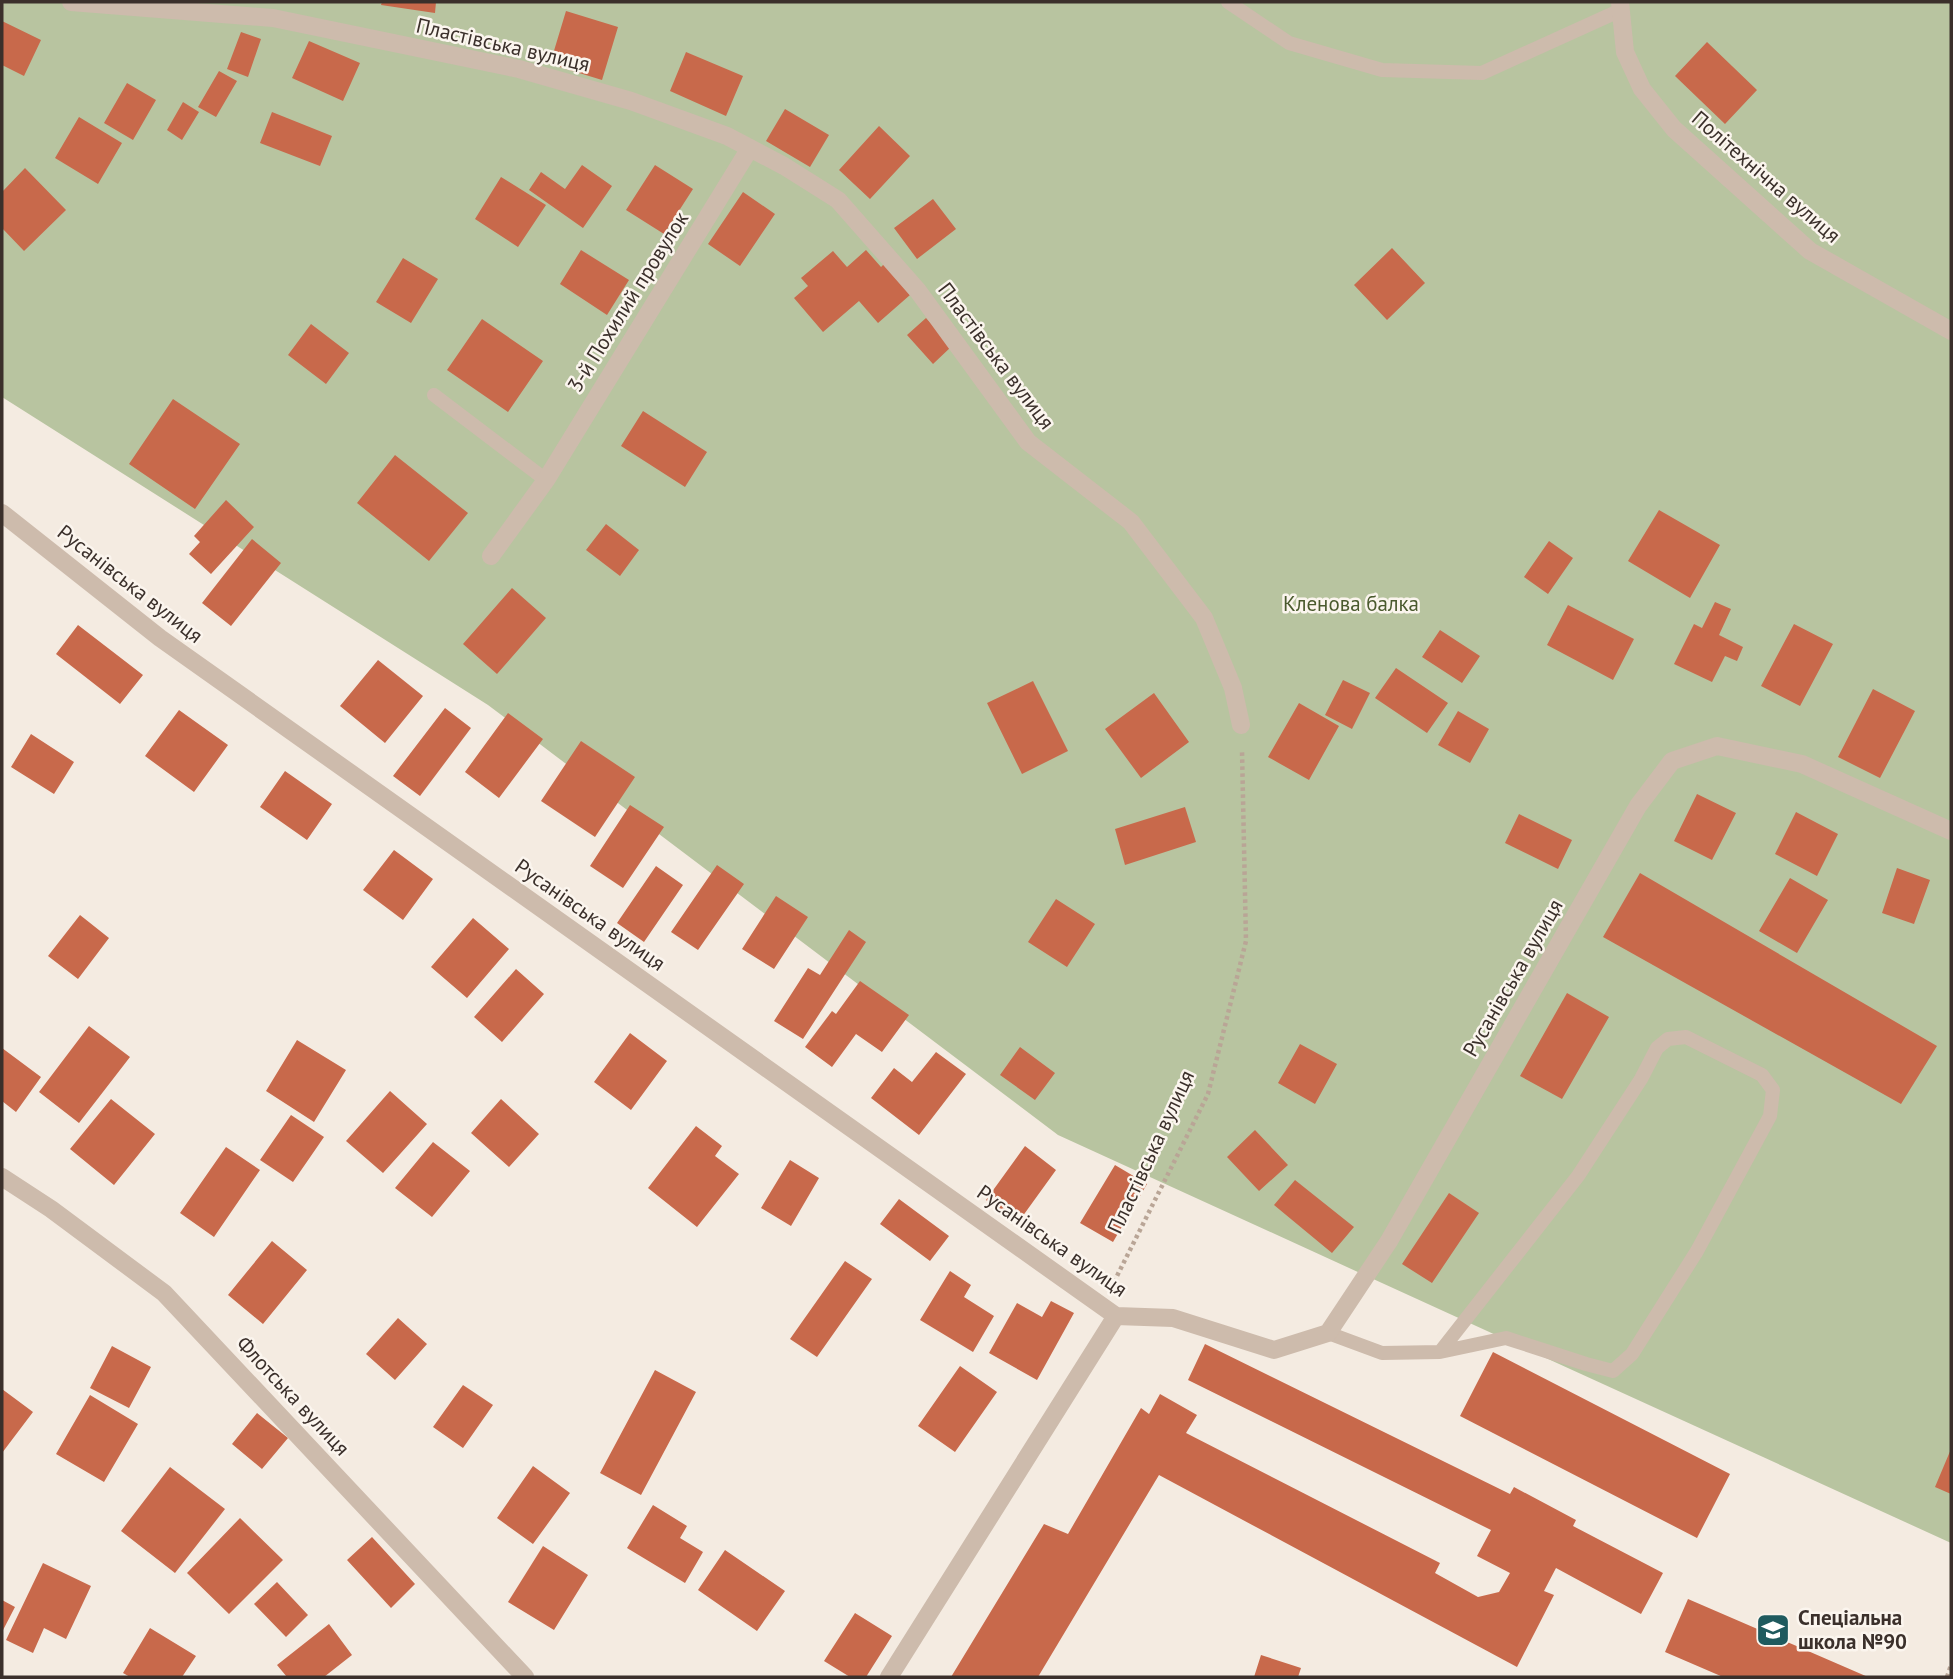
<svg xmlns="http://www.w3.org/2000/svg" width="1953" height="1679" viewBox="0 0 1953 1679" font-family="'PT Sans',sans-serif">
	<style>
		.green { fill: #b8c4a0 }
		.building { fill: #c8694b }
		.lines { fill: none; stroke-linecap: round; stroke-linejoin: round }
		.path { stroke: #b9a596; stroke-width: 4.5; stroke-dasharray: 3.5 3.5; stroke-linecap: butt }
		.lane { stroke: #cdbbac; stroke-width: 14 }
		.street { stroke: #cdbbac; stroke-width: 18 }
		.labels { text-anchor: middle; stroke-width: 5; stroke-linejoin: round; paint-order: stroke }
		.street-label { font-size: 21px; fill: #3b302b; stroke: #fbf5ee }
		.park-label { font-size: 21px; fill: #4a5a2e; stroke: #fbf5ee }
		.poi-label { font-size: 21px; font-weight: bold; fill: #3b302b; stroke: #fbf5ee; text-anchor: start }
	</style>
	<rect width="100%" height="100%" fill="#f4ebe1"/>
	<path class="green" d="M2 2H1951V1543L1058 1135 488 705 2 397Z"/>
	<path class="building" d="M382 2H436L435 13 381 5Z
		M566 11 618 27 602 80 550 64Z
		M2 21 41 40 24 76 2 65Z
		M241 32 261 39 248 77 227 69Z
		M309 41 360 63 343 101 292 78Z
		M1707 42 1757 90 1725 124 1675 76Z
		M686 52 743 76 726 116 670 91Z
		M219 71 237 81 216 117 198 107Z
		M127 83 156 100 133 140 104 123Z
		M183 102 199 112 182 140 167 130Z
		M785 109 829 135 810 167 766 141Z
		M272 112 332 136 320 166 260 143Z
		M79 117 122 143 98 184 55 158Z
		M879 126 910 156 870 199 839 170Z
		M582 165 612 186 583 228 529 190 541 172 565 189Z
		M655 165 693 189 664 234 626 210Z
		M25 168 66 210 24 251 2 228V192Z
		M501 177 546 205 518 247 475 219Z
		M743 192 775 214 740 266 708 244Z
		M933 199 956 229 917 259 894 228Z
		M1392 248 1425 283 1387 320 1354 285Z
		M581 250 629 280 607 315 560 284Z
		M866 250 881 267 884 264 910 295 878 323 859 301 823 332 794 298 808 286 801 278 833 251 847 267Z
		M403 258 438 279 411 323 376 302Z
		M926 318 952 346 933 364 907 335Z
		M482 319 543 361 508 412 447 370Z
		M311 324 349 353 326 384 288 355Z
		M173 399 240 444 195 509 129 464Z
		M643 411 707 452 685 487 621 446Z
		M395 455 468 513 429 561 357 503Z
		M226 500 254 527 211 574 189 554 200 542 194 536Z
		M1659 510 1720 545 1690 598 1628 561Z
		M606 524 639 550 620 576 586 550Z
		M252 539 281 563 231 626 202 603Z
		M1549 541 1573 558 1548 594 1524 577Z
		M512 588 546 618 497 674 463 644Z
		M1715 602 1731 609 1719 635 1743 647 1737 661 1725 656 1712 682 1674 664 1694 624 1702 628Z
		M1568 605 1634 639 1613 680 1547 645Z
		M1794 624 1833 644 1800 706 1761 686Z
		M78 625 143 675 120 704 56 654Z
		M1440 630 1480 656 1462 683 1422 657Z
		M378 660 423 696 385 743 340 706Z
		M1396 668 1448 703 1427 733 1375 698Z
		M1343 680 1370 693 1352 729 1325 715Z
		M1033 681 1068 751 1022 774 987 703Z
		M1873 689 1915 711 1880 778 1838 757Z
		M1154 693 1189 742 1141 778 1105 729Z
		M1299 703 1339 726 1309 780 1268 757Z
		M445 708 471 728 420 796 393 776Z
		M179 710 228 745 194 792 145 756Z
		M1458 711 1489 729 1470 763 1438 745Z
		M508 713 543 739 499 798 465 772Z
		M31 734 74 762 54 794 11 767Z
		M581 741 635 777 595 837 541 801Z
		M285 771 332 804 307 840 260 807Z
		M1697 794 1736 813 1712 860 1674 841Z
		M630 805 664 827 623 888 590 866Z
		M1185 807 1196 842 1125 865 1115 829Z
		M1796 812 1838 834 1817 876 1775 854Z
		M1519 814 1572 840 1558 869 1505 843Z
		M394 850 433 879 403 920 363 890Z
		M717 865 744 884 698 950 671 932Z
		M656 866 683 885 644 942 617 923Z
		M1897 868 1930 880 1914 924 1882 913Z
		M1640 873 1937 1046 1901 1104 1603 937Z
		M1790 878 1828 900 1797 953 1759 931Z
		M776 896 808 917 774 969 742 949Z
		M1056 899 1095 924 1067 967 1028 942Z
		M80 915 109 938 78 979 48 956Z
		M473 918 509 949 467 998 431 967Z
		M849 930 866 942 803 1039 774 1021 808 968 820 975Z
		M516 969 544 994 502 1042 474 1017Z
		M860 981 909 1015 882 1052 856 1034 832 1067 805 1047 832 1011 836 1014Z
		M1567 993 1609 1017 1562 1099 1520 1076Z
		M89 1026 130 1057 79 1123 39 1092Z
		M630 1033 667 1061 631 1110 594 1082Z
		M297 1040 346 1070 314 1122 266 1091Z
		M1300 1044 1337 1064 1315 1104 1278 1083Z
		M1020 1047 1055 1073 1035 1100 1000 1075Z
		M2 1048 41 1077 16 1112 2 1101Z
		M936 1052 966 1074 919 1135 871 1098 894 1068 912 1082Z
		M390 1091 427 1124 383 1173 346 1141Z
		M111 1099 155 1134 114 1185 70 1149Z
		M501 1099 539 1134 509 1167 471 1133Z
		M291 1115 324 1137 293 1182 260 1160Z
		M696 1126 722 1146 715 1156 739 1174 697 1227 648 1188Z
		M1255 1130 1288 1165 1259 1191 1227 1157Z
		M433 1142 470 1171 432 1217 395 1188Z
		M1025 1146 1056 1170 1017 1224 986 1200Z
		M226 1147 260 1170 214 1237 180 1213Z
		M790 1160 819 1178 791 1226 761 1208Z
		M1115 1165 1147 1184 1113 1242 1080 1223Z
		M1295 1180 1354 1227 1332 1253 1274 1205Z
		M1449 1193 1479 1213 1432 1283 1402 1264Z
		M899 1199 949 1236 930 1261 880 1224Z
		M272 1241 307 1270 263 1324 228 1295Z
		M845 1261 872 1279 817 1357 790 1339Z
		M950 1271 971 1285 964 1297 994 1316 973 1352 920 1320Z
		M1051 1301 1074 1313 1037 1380 989 1353 1017 1303 1042 1317Z
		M398 1318 427 1344 395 1380 366 1354Z
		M1205 1344 1510 1494 1514 1487 1576 1520 1573 1526 1663 1573 1641 1614 1556 1568 1544 1591 1554 1595 1517 1667 1159 1475 1038 1677H951L1044 1524 1068 1534 1141 1408 1149 1414 1160 1394 1197 1415 1186 1433 1440 1563 1435 1573 1478 1597 1499 1592 1510 1573 1477 1556 1491 1530 1188 1380Z
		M112 1346 151 1367 129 1408 90 1388Z
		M1493 1352 1730 1474 1697 1538 1460 1416Z
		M960 1366 997 1392 955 1452 918 1426Z
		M655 1370 696 1392 641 1495 600 1473Z
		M463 1385 493 1405 463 1448 433 1427Z
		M2 1389 33 1412 2 1453Z
		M90 1395 138 1424 104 1482 56 1454Z
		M257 1413 288 1438 262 1469 232 1444Z
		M1951 1449V1494L1935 1487Z
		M533 1466 570 1493 533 1544 497 1518Z
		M170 1467 225 1509 175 1573 121 1531Z
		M653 1505 687 1526 680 1538 703 1552 685 1583 627 1548Z
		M240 1518 283 1560 229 1614 187 1573Z
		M372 1537 415 1584 391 1608 347 1560Z
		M543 1546 588 1575 554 1630 508 1602Z
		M725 1550 785 1591 757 1631 698 1590Z
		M43 1563 91 1586 66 1639 44 1628 33 1653 6 1640Z
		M277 1582 308 1615 286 1637 254 1604Z
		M1688 1599 1868 1677H1723L1665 1652Z
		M2 1600 15 1607 2 1632Z
		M855 1613 892 1636 866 1677H850L824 1661Z
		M329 1624 352 1655 324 1677H287L277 1665Z
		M150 1628 196 1656 182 1677H130L123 1673Z
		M1261 1655 1301 1668 1298 1677H1254Z"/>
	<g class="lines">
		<path class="path" d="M1114 1282 1208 1094 1246 941 1242 750
			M1947 1677 1951 1665"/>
		<path class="lane" d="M1228 2 1289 43 1382 70 1482 73 1621 10
			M434 395 546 480
			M1328 1333 1382 1353 1440 1352 1578 1176 1641 1079 1657 1048 1668 1039 1686 1037 1762 1075 1773 1090 1770 1116 1697 1251 1632 1354 1613 1371 1586 1364 1506 1338 1440 1352"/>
		<path class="street" d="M71 2 273 18 519 69 631 101 727 136 784 166 838 200 918 291 1028 442 1131 522 1204 618 1233 688 1241 725
			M1620 2 1625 52 1642 89 1674 129 1810 251 1951 331
			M2 513 160 638 1116 1316 1173 1318 1274 1350 1328 1333 1389 1241 1638 806 1672 761 1717 746 1802 764 1951 831
			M491 556 546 480 750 148
			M2 1177 51 1209 164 1293 525 1677
			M889 1677 1116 1316"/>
	</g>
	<defs>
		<g id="school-square" transform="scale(1.75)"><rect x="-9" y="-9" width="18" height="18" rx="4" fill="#1f5a5e" stroke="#fbf5ee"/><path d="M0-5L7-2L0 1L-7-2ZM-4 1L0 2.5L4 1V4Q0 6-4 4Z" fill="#fff"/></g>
	</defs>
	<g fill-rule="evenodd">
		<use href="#school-square" x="1773" y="1630"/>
	</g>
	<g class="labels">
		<g class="street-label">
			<text transform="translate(503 45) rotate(13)" y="7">Пластівська вулиця</text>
			<text transform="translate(1766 177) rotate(41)" y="7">Політехнічна вулиця</text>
			<text transform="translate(628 302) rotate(-58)" y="7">3-й Похилий провулок</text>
			<text transform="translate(996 356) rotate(53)" y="7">Пластівська вулиця</text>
			<text transform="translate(130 584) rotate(38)" y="7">Русанівська вулиця</text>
			<text transform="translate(590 915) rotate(35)" y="7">Русанівська вулиця</text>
			<text transform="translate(1513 978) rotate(-60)" y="7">Русанівська вулиця</text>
			<text transform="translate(1151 1152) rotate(-65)" y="7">Пластівська вулиця</text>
			<text transform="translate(1052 1241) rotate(35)" y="7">Русанівська вулиця</text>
			<text transform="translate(293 1396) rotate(47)" y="7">Флотська вулиця</text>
		</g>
		<g class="park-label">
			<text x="1351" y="611">Кленова балка</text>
		</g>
		<g class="poi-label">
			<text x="1798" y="1625">Спеціальна<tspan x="1798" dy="24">школа №90</tspan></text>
		</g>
	</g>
	<rect width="1953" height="1679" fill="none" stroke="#3b302b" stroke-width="7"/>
</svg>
